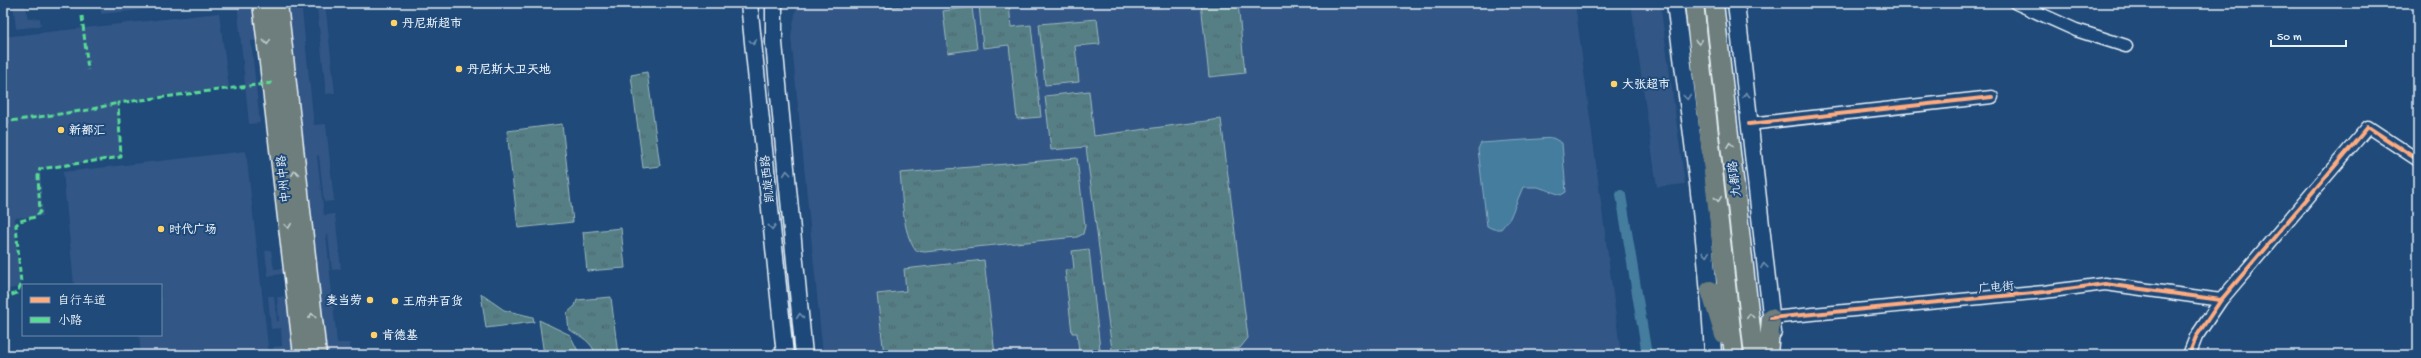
<svg xmlns="http://www.w3.org/2000/svg" width="2421" height="358" viewBox="0 0 2421 358" font-family="'Gochi Hand','LXGW WenKai TC',sans-serif">
	<style>
		.built { fill: #315686 }
		.grass { fill: url(#grass-tufts); stroke: #9eb8be }
		.water { fill: #447d9e; stroke: #86abc2 }
		.lines { fill: none; stroke-linecap: round; stroke-linejoin: round }
		.canal { stroke: #447d9e; stroke-width: 10 }
		.minor-casing { stroke: #e8f1f8; stroke-width: 15 }
		.secondary-casing { stroke: #e8f1f8; stroke-width: 19 }
		.primary-casing { stroke: #e8f1f8; stroke-width: 21 }
		.minor { stroke: #1f4a7a; stroke-width: 12 }
		.secondary { stroke: #1f4a7a; stroke-width: 16 }
		.primary { stroke: #6d7e7c; stroke-width: 18 }
		.quiet { stroke: #5adb95; stroke-width: 3; stroke-dasharray: 6 3; stroke-linecap: butt }
		.cycleway-casing { stroke: #1f4a7a; stroke-width: 6 }
		.cycleway { stroke: #ffac80; stroke-width: 4 }
		.oneway { stroke: #c3ced3 }
		.oneway2 { stroke: #6f8dac }
		.poi-dot { fill: #ffd166; stroke: #1f4a7a; stroke-width: 1.5 }
		.labels { text-anchor: middle; stroke-width: 4; stroke-linejoin: round; paint-order: stroke }
		.poi-label { font-size: 12px; font-weight: bold; fill: #e8f1f8; stroke: #1f4a7a; text-anchor: start }
		.street-label { font-size: 12px; fill: #e8f1f8; stroke: #1f4a7a }
	</style>
	<defs>
		<pattern id="grass-tufts" width="24" height="20" patternUnits="userSpaceOnUse"><rect width="24" height="20" fill="#547e85"/><path d="M3 7l-1-3M5 7V3M7 7l1-3M15 17l-1-3M17 17v-4M19 17l1-3" fill="none" stroke="#4e666a"/></pattern>
	</defs>
	<rect width="100%" height="100%" fill="#1f4a7a"/>
	<filter id="ink" filterUnits="userSpaceOnUse"><feTurbulence type="fractalNoise" baseFrequency=".025" numOctaves="2"/><feDisplacementMap in="SourceGraphic" scale="8" xChannelSelector="R" yChannelSelector="G"/><feConvolveMatrix kernelMatrix="1 2 1 2 8 2 1 2 1" color-interpolation-filters="sRGB"/></filter>
	<g filter="url(#ink)">
		<path class="built" d="M13 3H25L28 19 40 18 41 26 16 29Z
			M100 3H171V7L101 14Z
			M237 3H325L335 93 326 94 317 8 302 10 314 125 326 124 334 201 324 202 319 155 317 156 324 215 335 214 341 269 332 270 328 234H326L337 343H350L351 355H345V352H338V355H274L273 347 282 346 281 328 271 329 268 296H274L277 321H279L277 297 291 296 289 273 268 276 265 251 271 250 274 269 288 268 263 40 251 41 260 123 249 124Z
			M797 3H1575L1621 355H823L791 37Z
			M1631 3H1660L1685 184 1657 187Z
			M219 13 229 87 118 103 121 157 40 169 43 216 15 218 20 287 3 290V37Z
			M246 151 269 355H141L139 335H161V285H74L63 172Z"/>
		<path class="grass" d="M884 3H927L885 8Z
			M1009 3 1011 27 1031 25 1041 117 1017 119 1009 45 983 48 979 5Z
			M1201 3H1238L1245 73 1209 77Z
			M972 7 977 49 948 53 943 11Z
			M1097 19 1100 44 1075 46 1079 82 1045 85 1039 24Z
			M647 72 660 166 643 168 631 75Z
			M1089 91 1094 136 1221 119 1248 338 1240 348 1186 355H1135L1134 347 1112 350 1086 147 1051 150 1045 96Z
			M562 124 573 222 518 228 507 131Z
			M1077 158 1085 226 1083 234 1077 237 925 252 916 251C901 230 903 198 900 173Z
			M621 228 625 268 587 271 583 232Z
			M1089 249 1100 349 1079 352 1077 333H1072L1065 270 1074 269 1072 251Z
			M984 260 995 355H884L877 294 906 291 904 269Z
			M481 294 504 310 533 317 534 322 486 328Z
			M611 297 618 355H596C592 342 581 336 569 330L567 313 575 306 577 300Z
			M539 320 570 335 580 355H544Z"/>
		<path class="water" d="M1553 138 1562 143 1566 192 1561 195 1538 187H1523L1510 218 1501 229H1493L1487 226 1478 149 1481 143Z"/>
		<g class="lines">
			<path class="canal" d="M1621 195 1647 355"/>
			<g class="minor-casing">
				<path id="minor" d="M2016 3 2076 30 2126 46
					M1749 124 1992 97
					M1771 318 2044 292 2105 284 2221 300
					M2189 355 2196 337 2221 300 2368 127 2418 160"/>
			</g>
			<g class="secondary-casing">
				<path id="secondary" d="M749 3 785 355
					M774 3V43L804 355
					M1675 3C1690 120 1707 237 1713 355
					M1736 3 1773 332"/>
			</g>
			<g class="primary-casing">
				<path id="primary" d="M262 3 303 355
					M278 3 317 355
					M1694 3 1734 355
					M1714 3 1754 355
					M1710 290 1724 335
					M1768 355 1771 318"/>
			</g>
			<use href="#minor" class="minor"/>
			<use href="#secondary" class="secondary"/>
			<use href="#primary" class="primary"/>
			<path class="quiet" d="M82 16 88 70
				M3 122 88 110 118 103
				M3 298 17 293 21 284 16 225 20 221 35 217 40 212 38 176 40 169 121 157 118 103 272 83"/>
			<g class="cycleway-casing">
				<path id="cycleway" d="M1749 124 1992 97
					M1771 318 2044 292 2105 284 2221 300
					M2189 355 2196 337 2221 300 2368 127 2418 160"/>
			</g>
			<use href="#cycleway" class="cycleway"/>
		</g>
		<defs><path id="oneway-chevron" d="M-2-3.5L2.5 0L-2 3.5" fill="none" stroke-width="1.6" stroke-linecap="round" stroke-linejoin="round"/></defs>
		<g class="oneway">
			<use href="#oneway-chevron" transform="translate(267 42) rotate(83)"/>
			<use href="#oneway-chevron" transform="translate(1699 42) rotate(84)"/>
			<use href="#oneway-chevron" transform="translate(1730 145) rotate(-97)"/>
			<use href="#oneway-chevron" transform="translate(295 173) rotate(-97)"/>
			<use href="#oneway-chevron" transform="translate(1718 199) rotate(84)"/>
			<use href="#oneway-chevron" transform="translate(288 226) rotate(84)"/>
			<use href="#oneway-chevron" transform="translate(312 316) rotate(-97)"/>
			<use href="#oneway-chevron" transform="translate(1750 316) rotate(-97)"/>
		</g>
		<g class="oneway2">
			<use href="#oneway-chevron" transform="translate(753 42) rotate(85)"/>
			<use href="#oneway-chevron" transform="translate(1746 95) rotate(-96)"/>
			<use href="#oneway-chevron" transform="translate(1687 97) rotate(82)"/>
			<use href="#oneway-chevron" transform="translate(787 173) rotate(-95)"/>
			<use href="#oneway-chevron" transform="translate(772 227) rotate(84)"/>
			<use href="#oneway-chevron" transform="translate(1706 254) rotate(84)"/>
			<use href="#oneway-chevron" transform="translate(1764 266) rotate(-97)"/>
			<use href="#oneway-chevron" transform="translate(800 316) rotate(-95)"/>
		</g>
	</g>
	<g class="poi-dot">
		<circle cx="394" cy="23" r="4"/>
		<circle cx="459" cy="69" r="4"/>
		<circle cx="1614" cy="84" r="4"/>
		<circle cx="61" cy="130" r="4"/>
		<circle cx="161" cy="229" r="4"/>
		<circle cx="370" cy="300" r="4"/>
		<circle cx="395" cy="301" r="4"/>
		<circle cx="374" cy="335" r="4"/>
	</g>
	<g class="labels">
		<g class="poi-label">
			<text x="402" y="27">丹尼斯超市</text>
			<text x="467" y="73">丹尼斯大卫天地</text>
			<text x="1622" y="88">大张超市</text>
			<text x="69" y="134">新都汇</text>
			<text x="169" y="233">时代广场</text>
			<text x="362" y="304" text-anchor="end">麦当劳</text>
			<text x="403" y="305">王府井百货</text>
			<text x="382" y="339">肯德基</text>
		</g>
		<g class="street-label">
			<text transform="translate(283 179) rotate(-96)" y="4">中州中路</text>
			<text transform="translate(767 179) rotate(-96)" y="4">凯旋西路</text>
			<text transform="translate(1734 179) rotate(-97)" y="4">九都路</text>
			<text transform="translate(1996 287) rotate(-5)" y="4">广电街</text>
		</g>
	</g>
	<rect width="2421" height="358" fill="none" stroke="#1f4a7a" stroke-width="16"/>
	<rect x="8" y="8" width="2405" height="342" fill="none" stroke="#e8f1f8" stroke-width="1.5" filter="url(#ink)"/>
	<rect x="22" y="284" width="140" height="52" fill="#1f4a7a" stroke="#6f8dac"/>
	<rect x="30" y="297" width="20" height="6" fill="#ffac80" stroke="#6f8dac"/>
	<text x="58" y="304" font-size="12" fill="#e8f1f8">自行车道</text>
	<rect x="30" y="317" width="20" height="6" fill="#5adb95" stroke="#6f8dac"/>
	<text x="58" y="324" font-size="12" fill="#e8f1f8">小路</text>
	<path d="M2271 40v6h75v-6" fill="none" stroke="#e8f1f8" stroke-width="2"/>
	<text x="2277" y="40" font-size="12" fill="#e8f1f8" stroke="#1f4a7a" stroke-width="3" paint-order="stroke">50 m</text>
</svg>
